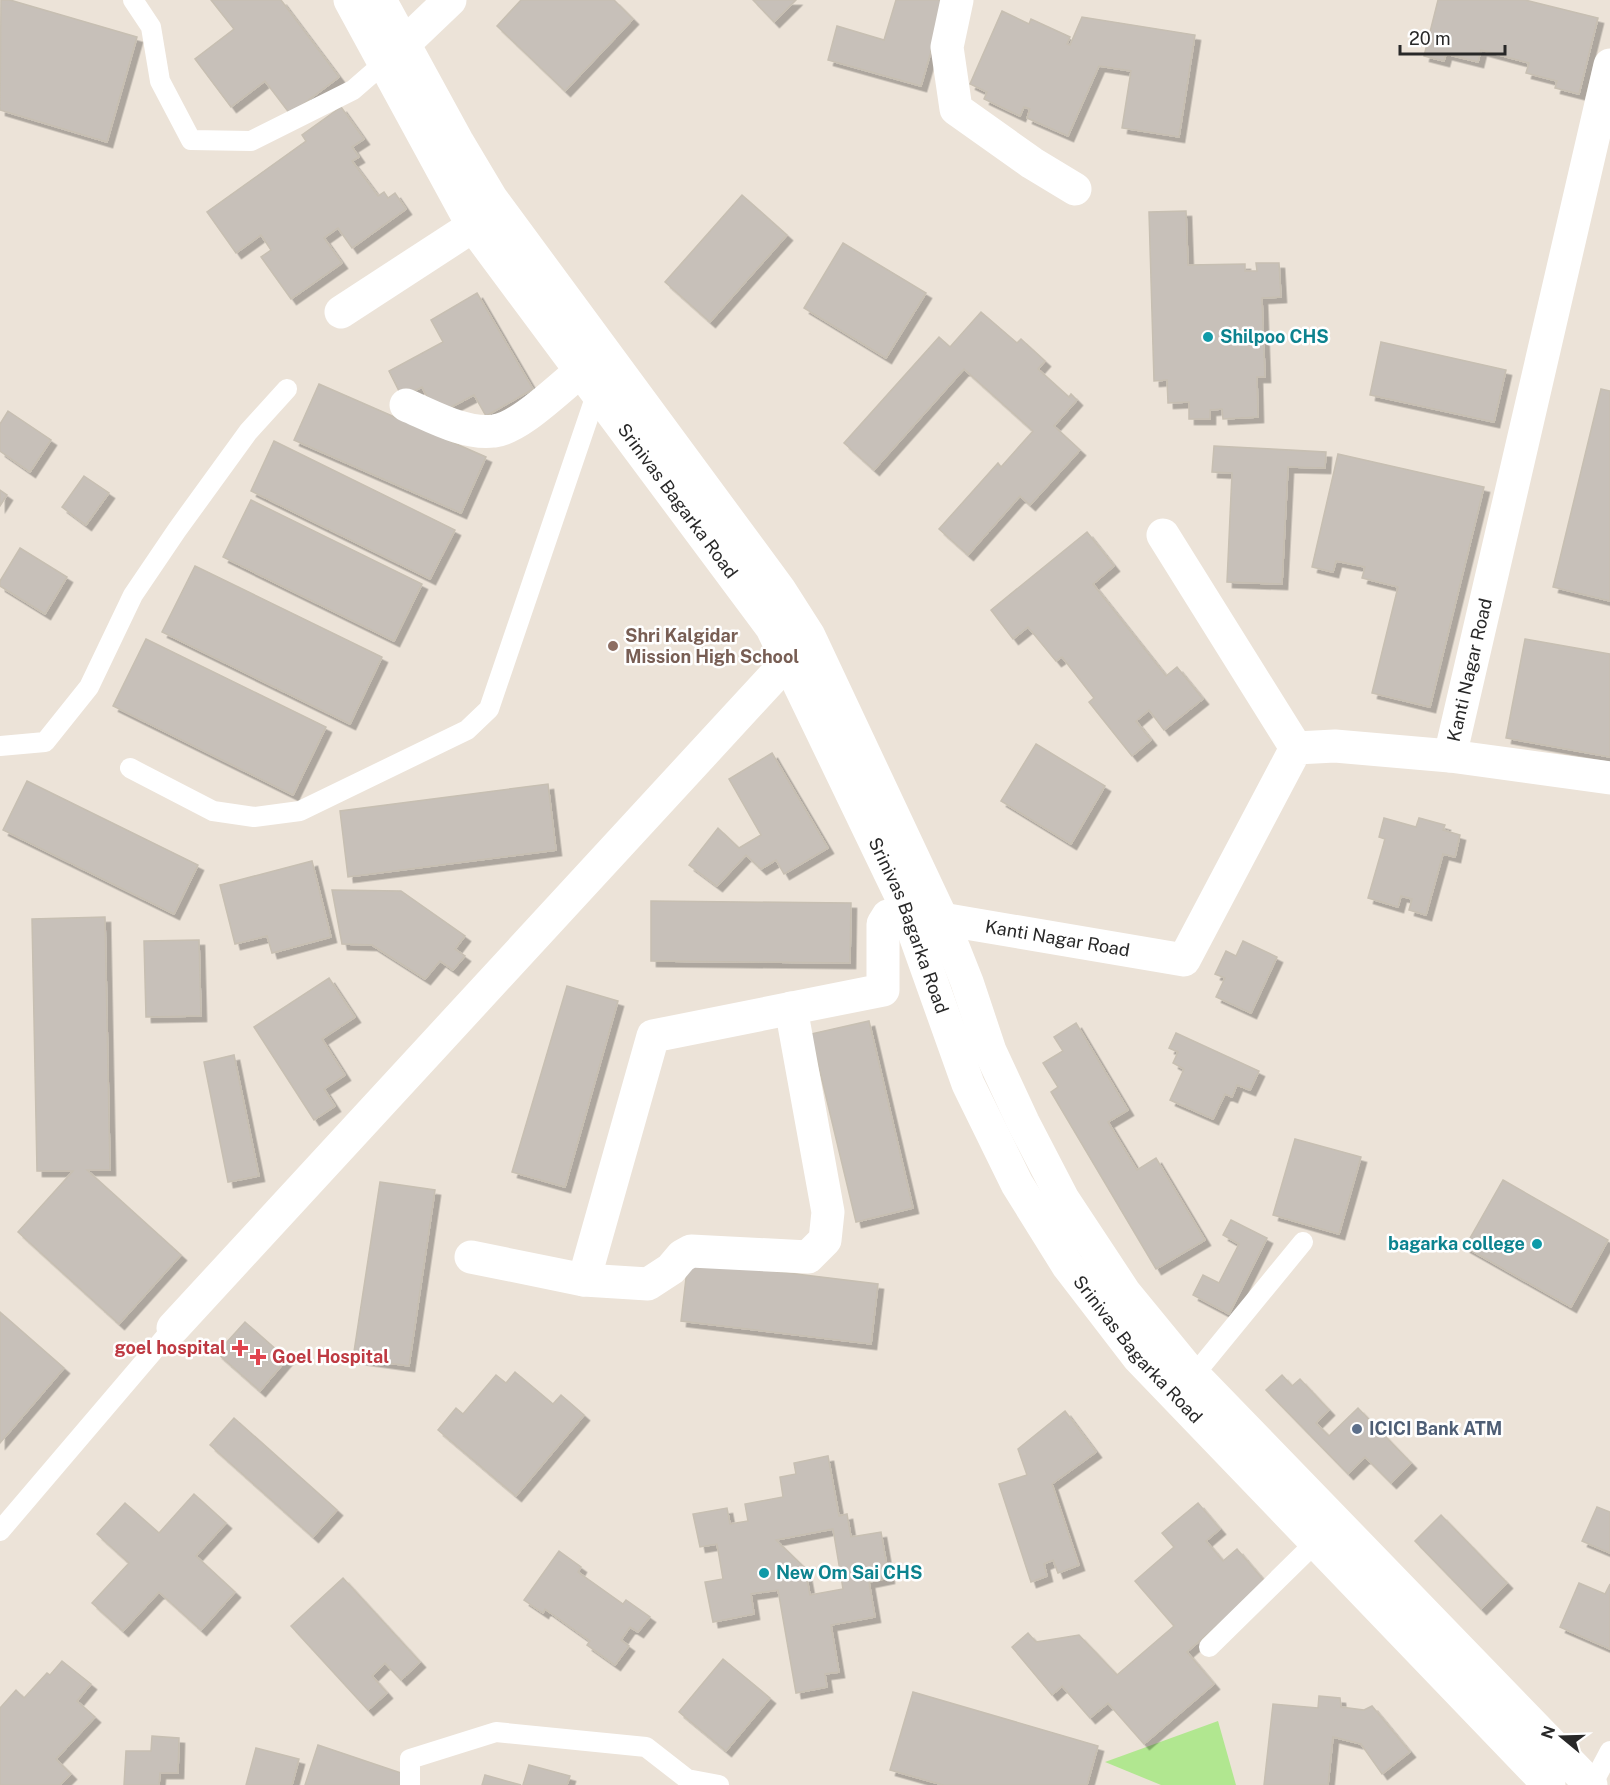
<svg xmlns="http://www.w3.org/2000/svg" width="1610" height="1785" viewBox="0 0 1610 1785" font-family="'Public Sans',sans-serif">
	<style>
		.green { fill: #b1e790 }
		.building { fill: #c7c0b9; stroke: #c7bfb2; stroke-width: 1.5; fill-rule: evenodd; filter: url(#shadow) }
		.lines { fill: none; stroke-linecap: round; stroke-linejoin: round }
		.service { stroke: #fff; stroke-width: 20 }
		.minor { stroke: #fff; stroke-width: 33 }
		.tertiary { stroke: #fff; stroke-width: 33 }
		.culture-dot { fill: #0f9aa8; stroke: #fff; stroke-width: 2 }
		.education-dot { fill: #8d6e63; stroke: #fff; stroke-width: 2 }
		.health-dot { fill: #e0444e; stroke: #fff; stroke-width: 2 }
		.service-dot { fill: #5c6f8a; stroke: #fff; stroke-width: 2 }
		.labels { text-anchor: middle; stroke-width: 5; stroke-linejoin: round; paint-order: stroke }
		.culture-label { font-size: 18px; font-weight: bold; fill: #0d838f; stroke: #fff; text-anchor: start }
		.street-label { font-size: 18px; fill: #282828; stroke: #fff }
		.education-label { font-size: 18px; font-weight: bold; fill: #785e54; stroke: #fff; text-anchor: start }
		.health-label { font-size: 18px; font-weight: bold; fill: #be3a42; stroke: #fff; text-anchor: end }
		.service-label { font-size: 18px; font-weight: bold; fill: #4e5e75; stroke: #fff; text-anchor: start }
	</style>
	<defs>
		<filter id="shadow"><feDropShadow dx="5.5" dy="5.5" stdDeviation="0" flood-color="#0004"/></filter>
	</defs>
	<rect width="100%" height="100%" fill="#ece3d8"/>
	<path class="green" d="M1218 1721 1236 1785H1161L1105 1762Z"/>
	<path class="building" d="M1 0H10L137 37 107 142 0 110Z
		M211 0H281L339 77 290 114 265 81 231 107 195 59 234 29Z
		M521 0H614L633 19 565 91 497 26Z
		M753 0H796L774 22Z
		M896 0H946L921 86 828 60 837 26 884 40Z
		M1438 0H1525L1598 18 1579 94 1555 88 1557 81 1526 73 1529 63 1481 50 1478 62 1446 54 1444 61 1424 56Z
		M1002 11 1029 24 1031 19 1070 37 1067 44 1070 45 1082 17 1195 35 1179 137 1122 128 1131 71 1099 66 1068 136 1027 118 1030 109 1024 107 1020 116 984 99 987 92 970 84Z
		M341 107 364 139 352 147 359 157 352 161 378 196 384 192 388 198 395 193 406 209 352 248 338 228 324 238 342 263 291 299 261 257 271 250 261 235 236 253 207 212 306 141 302 135Z
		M742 195 787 235 710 322 665 282Z
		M1186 211 1188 265 1245 264V271H1257L1256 263H1279L1281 297 1262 298 1265 377H1257L1258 417 1223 419 1222 409 1210 410V419H1189V402L1168 403 1167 380 1154 381 1149 212Z
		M843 243 926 293 886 358 804 308Z
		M477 293 533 389 486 416 474 395 436 415 422 387 402 397 389 371 443 342 431 320Z
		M981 312 1017 343 1021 339 1045 361 1038 369 1069 397 1071 394 1077 400 1054 426 1080 450 1030 505 1020 496 968 555 939 529 998 463 1001 467 1033 431 964 369 874 470 844 443 939 337 950 347Z
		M1381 342 1506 370 1494 422 1370 395Z
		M319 384 486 457 461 513 294 440Z
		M1601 389 1610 391V601L1553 587Z
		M8 411 51 440 30 472 0 451V424Z
		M274 441 455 530 430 579 251 491Z
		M1214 446 1326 452 1325 468 1288 467 1282 584 1227 582 1232 473 1212 472Z
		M1338 454 1484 487 1430 707 1372 693 1398 587 1362 578 1365 567 1336 561 1333 572 1312 567Z
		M84 476 109 493 86 525 62 507Z
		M0 490 7 495 0 506Z
		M251 500 422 584 394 641 223 557Z
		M1087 532 1114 566 1093 584 1166 676 1177 667 1203 699 1164 730 1149 710 1136 721 1151 740 1132 756 1089 702 1094 698 1062 657 1056 661 1028 627 1013 639 991 610Z
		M20 548 67 577 45 614 0 586V581Z
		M195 566 382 657 350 724 162 632Z
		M146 639 326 727 293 795 113 706Z
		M1525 639 1610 654V757L1506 738Z
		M1036 744 1105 786 1071 844 1001 801Z
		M772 753 828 848 784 874 776 860 761 869 746 855 717 886 689 865 718 828 739 848 761 835 729 779Z
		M27 781 198 865 174 914 3 830Z
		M548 784 556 850 348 877 340 811Z
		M1384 818 1416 827 1419 818 1445 825 1443 830 1460 835 1455 857 1443 854 1426 915 1409 910 1412 899 1401 896 1398 907 1368 898 1385 839 1379 837Z
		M312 861 331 937 272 953 267 936 235 944 220 885Z
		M332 890 401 891 465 936 455 949 465 956 453 970 440 961 425 979 372 945 342 944Z
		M651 901 851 903 850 963 651 961Z
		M105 917 110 1170H87L181 1255 119 1324 18 1232 73 1171H37L32 919Z
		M199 940 201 1016 146 1017 144 941Z
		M1243 941 1277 957 1251 1013 1216 997 1225 978 1215 974 1226 951 1236 956Z
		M329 978 355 1017 322 1039 345 1075 324 1089 335 1106 314 1120 254 1027Z
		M567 986 618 1001 565 1187 512 1172Z
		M869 1021 913 1208 856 1222 811 1034Z
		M1076 1023 1128 1110 1108 1122 1137 1170 1156 1158 1205 1240 1156 1269 1051 1092 1058 1087 1043 1063 1063 1051 1054 1037Z
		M1176 1033 1259 1071 1250 1090 1237 1085 1232 1097 1225 1094 1213 1119 1170 1100 1184 1069 1173 1063 1178 1052 1169 1048Z
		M234 1055 259 1176 228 1182 204 1062Z
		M1295 1139 1361 1157 1339 1234 1273 1215Z
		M1503 1180 1608 1240 1571 1307 1465 1247Z
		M380 1182 435 1190 409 1366 353 1358Z
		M1231 1220 1267 1238 1229 1314 1193 1295 1203 1275 1219 1283 1239 1244 1223 1235Z
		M688 1261 878 1284 871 1344 681 1321Z
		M0 1312 64 1368 0 1443Z
		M245 1322 287 1359 260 1391 217 1353Z
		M515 1372 553 1404 561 1395 584 1415 516 1496 438 1430 456 1408 463 1414 496 1375 506 1383Z
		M1282 1375 1292 1386 1300 1379 1329 1410 1316 1423 1329 1436 1358 1408 1411 1463 1391 1483 1365 1457 1348 1474 1266 1390Z
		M1065 1411 1096 1452 1052 1484 1079 1565 1058 1573 1053 1560 1044 1564 1047 1576 1031 1582 999 1484 1027 1475 1018 1449Z
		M234 1418 337 1510 313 1537 210 1445Z
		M828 1456 839 1516 847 1514 851 1537 881 1532 889 1578 869 1582 875 1617 831 1625 839 1672 825 1674 827 1687 796 1693 778 1590 751 1594 754 1614 713 1622 705 1582 723 1579 717 1544 700 1547 693 1514 727 1508 730 1524 748 1521 745 1504 783 1497 780 1477 796 1474 794 1463ZM833 1529 843 1589 810 1595 805 1568 776 1540Z
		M194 1494 226 1523 196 1556 235 1592 201 1630 159 1592 123 1631 92 1603 129 1563 97 1534 125 1503 159 1533Z
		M1198 1503 1220 1529 1206 1541 1223 1561 1237 1549 1266 1583 1187 1652 1214 1684 1144 1744 1108 1703 1090 1718 1062 1686 1052 1695 1012 1647 1028 1633 1036 1642 1079 1635 1117 1675 1174 1626 1135 1581 1174 1547 1162 1533Z
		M1597 1507 1610 1512V1553L1582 1541Z
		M1441 1515 1507 1583 1481 1609 1415 1541Z
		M559 1551 581 1567 578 1572 623 1604 626 1600 650 1617 638 1632 630 1627 621 1640 629 1646 615 1665 587 1645 590 1641 545 1609 543 1613 524 1600Z
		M343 1578 420 1662 401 1680 385 1663 372 1676 387 1693 368 1710 291 1626Z
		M1579 1583 1605 1594 1610 1584V1649L1560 1627Z
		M723 1659 770 1698 726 1751 679 1712Z
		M62 1661 91 1684 77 1701 95 1717 56 1759 71 1774 60 1785H0V1708L16 1690 24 1698 47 1673 50 1675Z
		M913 1692 1098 1746 1087 1785H943L890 1770Z
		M1319 1696 1340 1698 1341 1707 1364 1710 1372 1706 1410 1752 1382 1774 1361 1744 1333 1737 1328 1785H1264L1273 1704 1318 1708Z
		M152 1736 179 1738 178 1773H160L159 1785H124L126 1751H151Z
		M318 1745 407 1775 404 1785H305Z
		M256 1748 299 1759 292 1785H246Z
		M529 1765 570 1776 567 1785H523Z
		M485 1775 521 1785H482Z"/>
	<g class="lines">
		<path class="service" d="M133 0 151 27 160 81 191 140 251 141 353 90 384 63
			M0 746 45 742 89 687 133 595 177 530 248 432 287 389
			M130 768 213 811 254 817 300 811 467 730 489 709 597 392
			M1194 1375 1303 1242
			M0 1531 173 1328
			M1209 1647 1317 1541
			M410 1785V1759L496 1732 646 1747 687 1779 719 1785
			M1592 1785 1610 1751"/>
		<g class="minor">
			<path d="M957 0 947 47 956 109 1032 163 1075 189"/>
			<path d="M384 63 450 0"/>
			<path d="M341 312 473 226"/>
			<path d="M406 405C432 416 465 435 494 431 520 428 560 387 581 371"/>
			<path d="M1163 535 1296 748"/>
			<path d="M1450 756 1610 778"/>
			<path id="s1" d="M942 919 1184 960 1296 748 1335 746 1450 756 1610 65"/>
			<path d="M471 1257 584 1280 653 1036 883 990V924L888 916 907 911"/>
			<path d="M584 1280 648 1284 671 1269 682 1256 691 1251 808 1257 825 1240 828 1212 791 1008"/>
			<path d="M173 1328 788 661"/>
		</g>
		<g class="tertiary">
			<path id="s2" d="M350 0 473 226 772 628 901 896 968 1084 1017 1184 1068 1266 1138 1357 1549 1785"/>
			<path d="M380 0 457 141 491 198 779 589 809 636 942 919 967 982 990 1051 1023 1122 1063 1199 1125 1293 1184 1365 1591 1785"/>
		</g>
	</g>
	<g class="culture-dot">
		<circle cx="1208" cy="337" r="6"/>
		<circle cx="1537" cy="1244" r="6"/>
		<circle cx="764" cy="1573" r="6"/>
	</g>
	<circle class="education-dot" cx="613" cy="646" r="6"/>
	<g class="health-dot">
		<path d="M237 1339h6v6h6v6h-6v6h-6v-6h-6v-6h6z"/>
		<path d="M255 1348h6v6h6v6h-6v6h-6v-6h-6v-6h6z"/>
	</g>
	<circle class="service-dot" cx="1357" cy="1429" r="6"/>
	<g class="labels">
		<g class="culture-label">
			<text x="1220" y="343">Shilpoo CHS</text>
			<text x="1525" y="1250" text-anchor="end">bagarka college</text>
			<text x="776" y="1579">New Om Sai CHS</text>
		</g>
		<g class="street-label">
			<text dy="6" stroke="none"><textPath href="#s2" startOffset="600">Srinivas Bagarka Road</textPath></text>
			<text dy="6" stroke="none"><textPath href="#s1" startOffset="728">Kanti Nagar Road</textPath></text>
			<text dy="6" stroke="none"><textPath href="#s2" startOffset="1086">Srinivas Bagarka Road</textPath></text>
			<text dy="6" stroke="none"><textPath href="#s1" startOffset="117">Kanti Nagar Road</textPath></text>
			<text dy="6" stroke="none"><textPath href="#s2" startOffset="1572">Srinivas Bagarka Road</textPath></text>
		</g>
		<g class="education-label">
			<text x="625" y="642">Shri Kalgidar<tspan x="625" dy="21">Mission High School</tspan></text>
		</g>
		<g class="health-label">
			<text x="226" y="1354">goel hospital</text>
			<text x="272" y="1363" text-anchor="start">Goel Hospital</text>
		</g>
		<g class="service-label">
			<text x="1369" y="1435">ICICI Bank ATM</text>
		</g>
	</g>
	<g transform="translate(1562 1737) rotate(289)" stroke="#ffffff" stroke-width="4.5" paint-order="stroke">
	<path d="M0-4.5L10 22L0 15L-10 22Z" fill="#282828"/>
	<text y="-9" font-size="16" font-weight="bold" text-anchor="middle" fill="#282828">N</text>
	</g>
	<path d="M1400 45v9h105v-9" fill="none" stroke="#282828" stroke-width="3"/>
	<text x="1409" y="45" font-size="18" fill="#282828" stroke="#ffffff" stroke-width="4.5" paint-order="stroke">20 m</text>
</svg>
